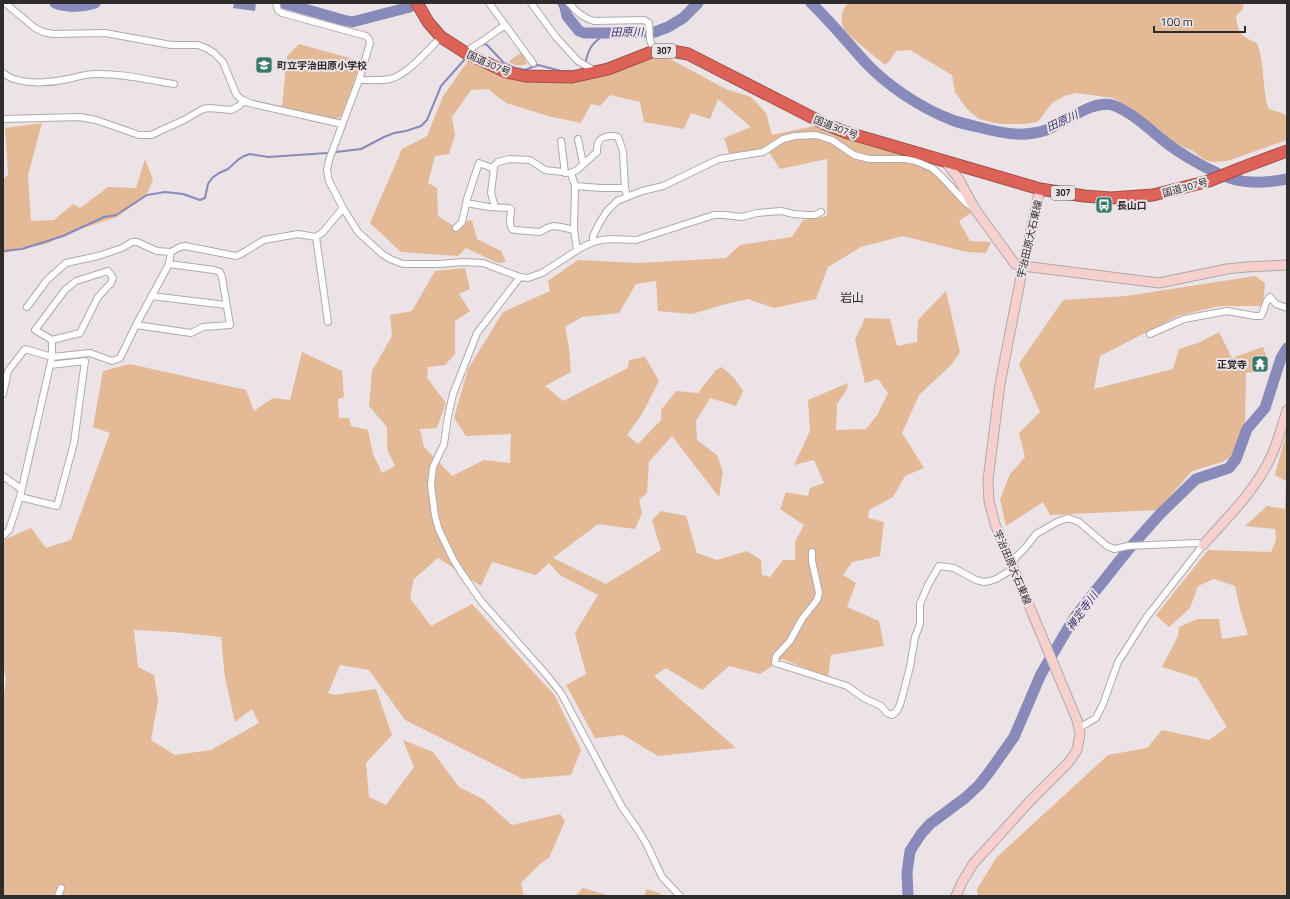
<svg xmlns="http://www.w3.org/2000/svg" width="1290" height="899" viewBox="0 0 1290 899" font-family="'Titillium Web','Noto Sans JP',sans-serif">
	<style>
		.green { fill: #e4b995; fill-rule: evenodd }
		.water { fill: #888aba }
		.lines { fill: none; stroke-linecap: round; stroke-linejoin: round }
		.stream { stroke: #888aba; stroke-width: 2 }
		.river { stroke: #888aba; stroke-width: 11 }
		.street-casing { stroke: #b1a9ac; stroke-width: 8 }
		.secondary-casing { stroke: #b1a9ac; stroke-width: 11 }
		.highway-casing { stroke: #a04f49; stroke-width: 13 }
		.street { stroke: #fff; stroke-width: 6 }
		.secondary { stroke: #f5d0cd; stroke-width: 9 }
		.highway { stroke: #dd6258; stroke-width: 11 }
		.labels { text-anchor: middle; stroke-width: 4; stroke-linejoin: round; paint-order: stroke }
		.shield { fill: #ebe3e6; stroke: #676364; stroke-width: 1 }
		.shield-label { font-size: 9px; font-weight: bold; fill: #2f2c2d }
		.street-label { font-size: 10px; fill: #2f2c2d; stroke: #ebe3e6 }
		.poi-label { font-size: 10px; font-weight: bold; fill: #2f2c2d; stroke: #ebe3e6; text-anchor: start }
		.water-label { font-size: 11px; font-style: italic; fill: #36336f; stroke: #ebe3e6 }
		.quarter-label { font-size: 12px; fill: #2f2c2d; stroke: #ebe3e6 }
	</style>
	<rect width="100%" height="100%" fill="#ebe3e6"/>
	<path class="green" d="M848 3H1244L1243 9 1236 16C1238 34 1241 36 1257 43 1265 63 1262 87 1268 108 1274 112 1282 111 1287 116V140L1227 161 1212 162 1203 159 1193 151 1176 144 1137 113 1113 98 1076 93 1064 96 1052 103 1041 118 1037 122 1023 124H1000L979 119 967 109 955 92 952 75 910 50 896 51 888 63 884 64C877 58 847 35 844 29 840 19 841 10 848 3Z
		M299 44 360 61 355 79 341 116 336 119 282 107 287 56Z
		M522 52 527 64C521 66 514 67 509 61Z
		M654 57 670 59 726 89 751 97 766 113 772 135 819 125 901 154 942 173 971 213 959 221 970 241 991 242 986 253 967 252 903 236 861 247 828 267 816 299 774 308 748 299 726 304 692 314 658 311 656 281 636 284 619 313 582 317 565 327 569 347 571 372 545 386 563 401 628 368 629 360 645 357 659 381 642 414 627 435 638 444 661 420V410L676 391 698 393 716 370 722 367 734 378 743 391 736 406 710 398 696 421 697 440 717 455 723 472 719 497 672 436 649 462 647 493 639 500 642 513 635 529 598 524 553 558 606 584 661 550 652 520 661 511 686 516 697 553 717 560 747 551 761 560 762 575 770 577 783 560H795V542L804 525 780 509 786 492 808 496 810 488 824 483 814 460 794 465 810 431 808 400 848 383 847 389 837 404 836 430 866 429 878 414 888 393 878 379 865 383 855 340 865 318 890 319 897 346 917 342 918 320 946 291 960 352 951 365 919 395 902 433 924 468 905 476 893 497 869 510 868 518 884 522 880 556 852 562 843 575 856 583 847 607 879 621 884 646 831 655 828 677 782 659 760 674 729 666 702 690 666 668 654 676 736 748 658 756 623 735 595 738 566 685 586 674 575 633 598 595 560 575 549 563 536 575 492 562 481 586 438 558 414 579 410 598 431 626 472 604 555 696 581 750 571 775 523 779 405 720 369 670 340 665 328 693 334 695 376 689 392 735 366 763 369 797 386 805 414 767 403 740 433 752 459 787 483 799 512 825 560 814 565 821 549 858 541 863 521 883 524 896H3V702L6 678 3 666V540L31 528 46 548 71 540 110 433 93 427 103 371 130 364 246 390 254 411 273 398 290 400 302 352 342 371 344 397 338 399 339 418H349L351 426 368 430 373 454 382 473 395 466 387 449V427L369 406 372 371 392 336 390 315 412 311 435 271 465 268 470 289 459 294 470 311 455 321V354L445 365 428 367 427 378 446 403 437 428 420 429 424 447 452 476 484 460 510 463 511 434 466 436 454 418 468 369 503 312 550 291 548 281 578 260 639 263 726 258 740 245 792 237 803 220 827 216V159L780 169 769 152 729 153 724 138 751 127 718 99 710 119 691 113 684 129 644 122 640 102 610 95 600 106 591 104 581 123 548 116 506 103 488 89 471 90 452 117 455 135 449 154 435 156 428 183 437 188 438 216 452 225 472 220 477 239 501 251 506 262 498 263 466 248 458 256 401 252 370 223 402 149 427 136 443 96 468 61 518 80 595 78ZM134 630 173 632 221 637 225 678 235 722 252 709 259 723 211 750 175 755 151 740 158 701 154 675 138 667Z
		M42 123 28 175 31 221 54 220 73 204 80 208 108 187 136 188 145 159 153 179 146 196 117 217 70 232 46 244 3 253V179L8 175 5 128Z
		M1255 276 1265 283 1263 306H1219L1178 316 1100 356 1094 389 1173 369 1179 349 1198 343 1219 332 1232 358 1263 347 1267 358 1260 371 1246 373 1245 425 1233 456 1222 462 1192 471 1158 510 1050 515 1043 502 1006 526 1000 499 1010 474 1025 457 1019 433 1040 412 1019 364 1063 300 1126 296Z
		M1287 431V896H978L977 889 997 857 1108 755 1147 748 1162 730 1209 740 1227 727 1197 678 1162 667 1178 636 1179 627 1197 619H1219L1222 639 1248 635 1240 609 1235 586 1214 579 1198 586 1190 608 1169 627 1156 615 1208 550 1271 552 1276 540 1275 529 1245 526 1267 506 1285 509 1286 481 1275 475Z
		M583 888 607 895 608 896H575Z
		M647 889 659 893 663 896H644Z"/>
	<path class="water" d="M234 3H256L255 11 233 8Z"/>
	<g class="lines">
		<path class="stream" d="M481 45 485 44 487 45 504 63 515 68 525 70 538 65 561 71H577
			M581 70C587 65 586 55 590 49 593 42 601 37 607 33
			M336 152 361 149 384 137 394 133 406 131 421 126 427 120 441 86 465 59
			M3 251 22 249 63 236 104 217 116 215 147 195 165 192 183 194 200 200 205 198 208 184 212 178 219 173 228 169 239 159 244 156 250 154 268 157 327 153"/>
		<path class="river" d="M55 3C67 8 83 7 95 3
			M283 3 343 20 352 22 410 7
			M563 3 565 7 567 16 579 31 584 33H607L655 32 668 27 683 18 698 3
			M811 3C831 22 848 43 866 63 889 87 921 108 952 120 960 123 969 125 978 127 1001 133 1023 138 1046 130 1065 123 1095 97 1115 106 1134 114 1149 129 1164 141 1180 154 1216 175 1236 180 1252 184 1271 182 1287 179
			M908 896 907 873 910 851 921 834 930 824 965 798 979 785 990 771 1014 737 1041 674 1074 618 1128 550 1160 514 1196 479 1229 468 1236 459 1247 429 1265 408 1281 358 1287 348"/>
		<g class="street-casing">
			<path id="street" d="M5 3 35 28 43 32 53 34 105 33 171 45H198L206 48 214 53 223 62 236 94C240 100 246 102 253 104L342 124
				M276 3 278 10 282 13 366 36 369 39 370 43 359 80 329 160 327 170 329 181 343 208 358 232 382 254 390 259 403 264H440L462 262 483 263 520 277 528 278 542 273 579 249 593 242 602 240 611 239 636 240 714 215H724L742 217 757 213 781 211 794 214 807 215H815L821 212
				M489 3 533 63
				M531 3 556 37 578 61 595 71
				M569 3C576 12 583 18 594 21L644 20 649 23 650 40 654 51
				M466 53 470 49 484 40 505 25
				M3 73C6 75 10 78 14 79 30 84 51 83 68 79 78 77 85 74 95 74 121 73 148 80 174 84
				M359 80C369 80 380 81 390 79 407 75 428 50 441 37
				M3 119 80 117 96 120 139 135H151L184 120 203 109 209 108 231 110 239 106 244 101
				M578 139 583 164
				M561 141 565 173
				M494 168 491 193 495 207
				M571 173 575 186 574 230 577 250
				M575 186 601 188H625
				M466 203 489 207 509 208 511 209C511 216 508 223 512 229L515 230 540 232 547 228 553 226 561 227 574 230
				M456 228 462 222 467 199 479 163 492 168 498 162 509 159 530 160 545 170 571 173 577 170 597 152C597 149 597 144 599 141 602 136 613 135 618 137L623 151 625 188 627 196
				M316 237 328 322
				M593 242V236L600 222 607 211 617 201 642 191 663 186 719 159 763 152 783 139 795 136 816 135 832 140 854 155 869 159H905L916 161 932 168 942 177 966 203 972 207
				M108 271 113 278 111 283 98 297 80 333 52 340 35 330 65 290 76 281Z
				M520 277 477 333 453 394 448 416 444 444 433 467 431 485 435 516 439 530 453 559 461 572 481 601 545 673 561 693 622 807 638 830 647 845 662 877 680 896
				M151 296 226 305
				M27 307 47 280 66 263 98 256 122 248 132 242H137L157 251 171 252 180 247 185 246 236 256 241 254 264 240 298 234 316 237 323 232 343 208
				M136 325 191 333 203 327 230 325 222 277 220 272 214 270 169 264
				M1150 334 1184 319 1227 311 1255 316H1261C1265 310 1264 302 1270 297L1276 304 1287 308
				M3 394 8 371 25 349 52 357 90 353 112 361 120 358 136 325 169 264 171 252
				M3 476 21 489
				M20 497 57 506 74 443 85 361 50 365
				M3 536 9 530 20 497 52 357V340
				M812 552V561L819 593 817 600 802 619 790 641 776 656 775 663 801 671 847 686 864 698 881 706 887 713 892 715 896 712 900 705 910 667 915 637 920 624V604L928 585 939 566 954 568 976 580 984 582 990 581 996 579 1011 570 1015 558 1025 548 1036 534 1057 522 1068 518 1079 522 1107 546 1114 549 1128 546 1197 543 1203 545 1146 618 1118 662 1103 704 1096 718 1079 728
				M58 896 61 888"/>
		</g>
		<g class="secondary-casing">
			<path id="secondary" d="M945 161 958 178 975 209 996 238 1015 264 1023 266 1159 283 1227 269 1246 267 1287 265
				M1203 545C1224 521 1248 498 1264 470 1275 452 1281 430 1287 410
				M956 896 962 882 973 864 1031 800 1069 762 1077 750 1080 734 1077 720 995 524 989 501 988 480 1000 384 1023 266 1040 189"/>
		</g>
		<g class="highway-casing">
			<path id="highway" d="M417 3 428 22 441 37 466 53 506 72 525 76 572 77 608 69 654 51H672L688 54 823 123 845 132 1040 189 1084 196 1111 198 1153 195 1209 181 1241 168 1287 151"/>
		</g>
		<use href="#street" class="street"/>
		<use href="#secondary" class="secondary"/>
		<use href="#highway" class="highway"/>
	</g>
	<defs>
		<g id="school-square" transform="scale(0.9)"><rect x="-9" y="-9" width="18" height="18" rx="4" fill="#377a6c" stroke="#ebe3e6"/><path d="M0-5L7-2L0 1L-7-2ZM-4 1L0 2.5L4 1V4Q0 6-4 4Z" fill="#fff"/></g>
		<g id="bus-square" transform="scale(0.9)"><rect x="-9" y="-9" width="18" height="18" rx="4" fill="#377a6c" stroke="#ebe3e6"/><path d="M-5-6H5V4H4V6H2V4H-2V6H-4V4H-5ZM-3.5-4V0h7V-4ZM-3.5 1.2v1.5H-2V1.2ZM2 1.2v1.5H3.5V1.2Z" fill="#fff"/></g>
		<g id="temple-square" transform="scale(0.9)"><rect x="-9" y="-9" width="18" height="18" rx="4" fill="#377a6c" stroke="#ebe3e6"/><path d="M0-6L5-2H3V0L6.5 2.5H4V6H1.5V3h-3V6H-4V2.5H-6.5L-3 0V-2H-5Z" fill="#fff"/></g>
	</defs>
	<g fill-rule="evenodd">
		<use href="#school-square" x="264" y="65"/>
		<use href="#bus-square" x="1104" y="205"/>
		<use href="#temple-square" x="1260" y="364"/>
	</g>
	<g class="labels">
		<g class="shield">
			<rect x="652" y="44" width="24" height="14" rx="3"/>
			<rect x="1051" y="186" width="24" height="14" rx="3"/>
		</g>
		<g class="shield-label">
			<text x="664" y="54">307</text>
			<text x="1063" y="196">307</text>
		</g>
		<g class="street-label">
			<text transform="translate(489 63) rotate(24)" y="4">国道307号</text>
			<text transform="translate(836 127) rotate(21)" y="4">国道307号</text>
			<text transform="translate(1185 187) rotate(-15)" y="4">国道307号</text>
			<text transform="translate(1029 239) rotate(-77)" y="4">宇治田原大石東線</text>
			<text transform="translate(1013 567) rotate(67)" y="4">宇治田原大石東線</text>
		</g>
		<g class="poi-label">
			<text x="277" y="69">町立宇治田原小学校</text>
			<text x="1117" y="209">長山口</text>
			<text x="1247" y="368" text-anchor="end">正覚寺</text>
		</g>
		<g class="water-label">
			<text transform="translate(627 32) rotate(-1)" y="4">田原川</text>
			<text transform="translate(1062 121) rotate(-25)" y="4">田原川</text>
			<text transform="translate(1082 611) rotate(-54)" y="4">禅定寺川</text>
		</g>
		<g class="quarter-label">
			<text x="852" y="302">岩山</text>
		</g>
	</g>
	<rect width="1290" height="899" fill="none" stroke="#2f2c2d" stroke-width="8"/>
	<path d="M1154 26v6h91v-6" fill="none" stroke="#2f2c2d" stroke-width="2"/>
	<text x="1160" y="26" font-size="12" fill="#2f2c2d" stroke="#ebe3e6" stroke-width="3" paint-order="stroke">100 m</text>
</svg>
